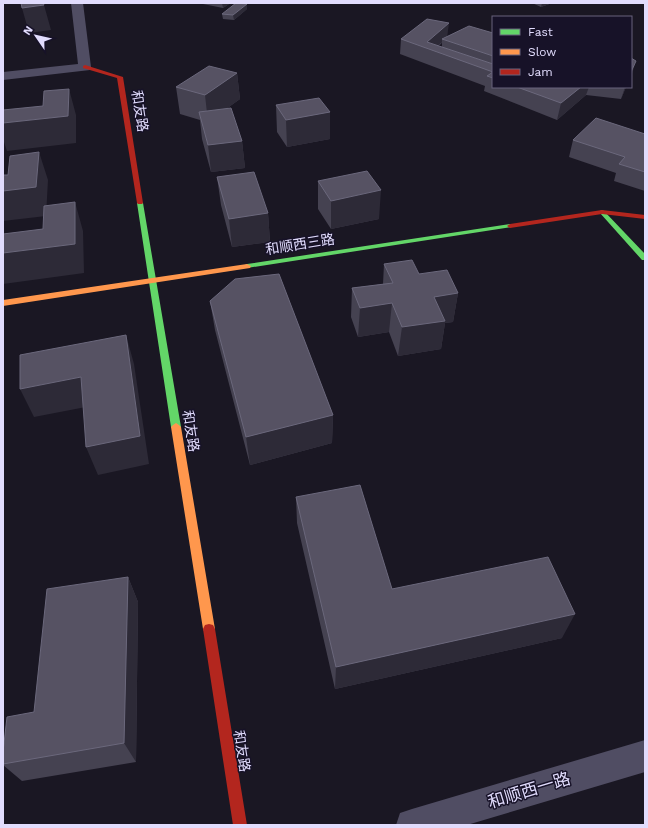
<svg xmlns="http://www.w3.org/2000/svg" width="648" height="828" viewBox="0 0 648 828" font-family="'Work Sans','Noto Sans SC',sans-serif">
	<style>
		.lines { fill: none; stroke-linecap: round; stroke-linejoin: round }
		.street { fill: #504d63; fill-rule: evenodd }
		.fast { fill: #63d668; fill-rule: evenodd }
		.slow { fill: #ff974d; fill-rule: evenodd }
		.jam { fill: #b3261e; fill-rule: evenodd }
		.wall { fill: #454251; fill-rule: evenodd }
		.shaded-wall { fill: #2d2a37 }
		.building { fill: #565263; stroke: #6b687c }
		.labels { text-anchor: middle; stroke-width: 3; stroke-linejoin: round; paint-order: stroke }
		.street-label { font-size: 14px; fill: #e1dcfd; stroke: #171228 }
		.near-street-label { font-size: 17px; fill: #e1dcfd; stroke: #171228 }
	</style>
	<rect width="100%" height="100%" fill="#1a1723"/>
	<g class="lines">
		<path class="street" d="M71 3H83L91 67 90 70 3 80V72L78 64Z
			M645 740V772L467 825H396L400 813 412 809Z"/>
		<path class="fast" d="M140 201 143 203 181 427 179 429H173L171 427 137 203Z
			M602 210 604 211 645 254V260H642L600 213V211Z
			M510 224 512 225V227L247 268 243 266 247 264Z"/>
		<path class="slow" d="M247 264 251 266 250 268 3 306V300Z
			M176 423 179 425 181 427 215 629 213 633 209 634 205 633 203 629 171 427 173 425Z"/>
		<path class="jam" d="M85 65 123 77 143 203 142 204H138L137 203 117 78 83 68V66Z
			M602 210 645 215V219L602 214 510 228 507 226 510 224Z
			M209 624 213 625 215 629 247 825H233L203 629 205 625Z"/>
	</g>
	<path class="wall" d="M198 3H229V4L223 8Z
		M532 3H552L541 7Z
		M247 9 234 20 223 19 222 14Z
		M493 33V87H626L621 99 586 95 557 120 484 91 485 86 400 54 401 39 447 37ZM442 42V47L438 46 441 44Z
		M237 73 240 99 226 109 242 141 245 168 211 172 202 139 200 120 180 114 176 87Z
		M276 105 330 112V139L287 147 277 132Z
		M645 134V191L614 181 616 173 569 157 573 140Z
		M217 177 268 213 270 242 232 247 221 205Z
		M318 181 379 219 331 229 318 209Z
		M384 264 419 274 458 293 453 322 445 323 441 349 398 356 389 332 358 337 351 317 352 288 383 284Z
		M210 301 333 415 332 443 250 465 215 330Z
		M296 497 392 589 562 638 335 689 297 523Z
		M128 577 138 602 136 762 22 781 3 765V752L34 712Z"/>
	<path class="shaded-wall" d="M222 3H229V4L223 8Z
		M542 3H552L541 7Z
		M247 4V9L234 20 233 15Z
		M44 5 51 30 29 33 22 8Z
		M449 23 447 38 442 39V42L433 50 427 42Z
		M636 61 631 77V72Z
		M237 73 240 99 208 122 205 95Z
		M581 87H589L586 95 557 120 561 103Z
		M625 87H626L621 99Z
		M69 89 76 115V143L7 151 3 139V123L68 116Z
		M330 112V139L287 147 286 120Z
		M242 141 245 168 211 172 208 145Z
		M39 152 48 180 46 216 3 221V191Z
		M381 190 379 219 331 229V201Z
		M75 202 83 231 84 273 3 284V253L75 244Z
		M268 213 270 242 232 247 229 219Z
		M458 293 453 322 445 323 441 349 398 356 402 327 434 297Z
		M392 303 389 332 358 337 360 308Z
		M126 335 134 364 149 464 98 475 86 447Z
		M81 377 91 406 34 417 20 389Z
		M333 415 332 443 250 465 246 437Z
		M128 577 138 602 136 762 124 743Z
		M575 614 562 638 335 689 336 667Z"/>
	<path class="building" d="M21 3H43L44 5 22 8Z
		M236 3 247 4 233 15 222 14Z
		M427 19 449 23 427 42 493 64V72L401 39Z
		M469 26 493 33V56L442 39Z
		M631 58 636 61 631 72Z
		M209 66 237 73 205 95 176 87Z
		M493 72V78L487 76Z
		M517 87H581L561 103Z
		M69 89 68 116 3 123V110L43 106 44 91Z
		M319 98 330 112 286 120 276 105Z
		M231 108 242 141 208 145 199 112Z
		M596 118 645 134V172L619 164 625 157 573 140Z
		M39 152 36 187 3 191V175H8L10 156Z
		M367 171 381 190 331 201 318 181Z
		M254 172 268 213 229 219 217 177Z
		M75 202V244L3 253V234L43 229 44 206Z
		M412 260 419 274 447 270 458 293 434 297 445 321 402 327 392 303 360 308 352 288 393 283 384 264Z
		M279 274 333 415 246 437 210 301 235 279Z
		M126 335 140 436 86 447 81 377 20 389V355Z
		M360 485 392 589 548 557 575 614 336 667 296 497Z
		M128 577 124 743 3 764V752L7 717 34 712 47 589Z"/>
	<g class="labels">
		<g class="street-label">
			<text transform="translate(140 111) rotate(81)" y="5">和友路</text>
			<text transform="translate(300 244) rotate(-9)" y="5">和顺西三路</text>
			<text transform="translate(191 431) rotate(81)" y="5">和友路</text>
			<text transform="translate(242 751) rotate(81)" y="5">和友路</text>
		</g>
		<g class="near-street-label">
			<text transform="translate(529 790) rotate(-17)" y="6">和顺西一路</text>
		</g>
	</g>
	<rect width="648" height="828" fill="none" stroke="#e1dcfd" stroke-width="8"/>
	<rect x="492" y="16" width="140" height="72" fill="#171228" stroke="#68637d"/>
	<rect x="500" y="29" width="20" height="6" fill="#63d668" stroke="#68637d"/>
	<text x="528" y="36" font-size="12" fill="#e1dcfd">Fast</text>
	<rect x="500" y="49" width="20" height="6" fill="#ff974d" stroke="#68637d"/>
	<text x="528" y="56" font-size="12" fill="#e1dcfd">Slow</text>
	<rect x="500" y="69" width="20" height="6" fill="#b3261e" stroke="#68637d"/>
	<text x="528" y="76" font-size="12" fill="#e1dcfd">Jam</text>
	<g transform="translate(36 36) rotate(304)" stroke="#171228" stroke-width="3" paint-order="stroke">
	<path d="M0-3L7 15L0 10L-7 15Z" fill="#e1dcfd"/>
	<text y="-6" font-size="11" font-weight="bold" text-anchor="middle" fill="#e1dcfd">N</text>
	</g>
</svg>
